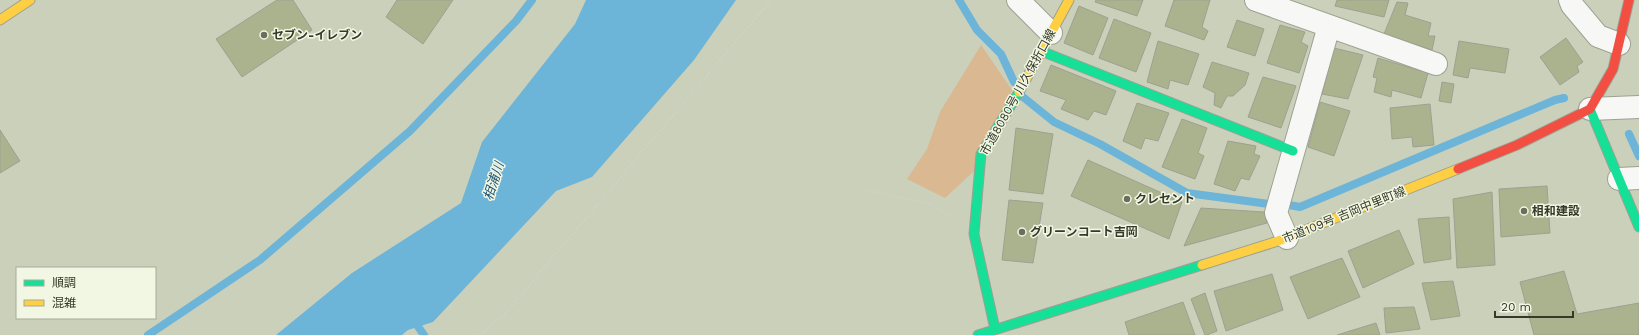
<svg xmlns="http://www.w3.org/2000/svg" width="1639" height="335" viewBox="0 0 1639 335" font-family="'Work Sans','Noto Sans JP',sans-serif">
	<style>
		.green { fill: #dab892 }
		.water { fill: #6cb4d8 }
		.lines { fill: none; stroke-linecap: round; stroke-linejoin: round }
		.stream { stroke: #6cb4d8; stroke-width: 8 }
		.building { fill: #abb28e; stroke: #9da191 }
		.street-casing { stroke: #9da191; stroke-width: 24 }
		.fast-casing { stroke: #9da191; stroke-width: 11 }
		.slow-casing { stroke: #9da191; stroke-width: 11 }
		.jam-casing { stroke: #9da191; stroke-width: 11 }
		.path { stroke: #d1d3cc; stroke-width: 2.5; stroke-dasharray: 1 3; stroke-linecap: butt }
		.street { stroke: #f7f8f5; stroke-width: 22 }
		.fast { stroke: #16e098; stroke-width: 9 }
		.slow { stroke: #ffcf43; stroke-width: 9 }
		.jam { stroke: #f24e42; stroke-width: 9 }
		.poi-dot { fill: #6a6e5c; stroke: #f2f7e4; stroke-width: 1.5 }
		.labels { text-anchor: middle; stroke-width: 3; stroke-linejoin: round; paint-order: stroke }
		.poi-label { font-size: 12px; font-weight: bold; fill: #353929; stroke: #f2f7e4; text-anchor: start }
		.street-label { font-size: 12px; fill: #353929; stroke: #f2f7e4 }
		.water-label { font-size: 13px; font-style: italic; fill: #255878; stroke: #f2f7e4 }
	</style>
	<rect width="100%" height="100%" fill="#cbd0bb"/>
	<path class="green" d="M981 45 1012 90 973 172 945 198 907 179 927 149 940 112Z"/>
	<path class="water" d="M586 0H736L694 60 592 177 556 191 433 322 408 330 402 335H276L352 273 461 203 482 142 575 24Z"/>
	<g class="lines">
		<path class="stream" d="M959 0 977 30 1001 54 1014 82
			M1023 97 1054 122 1100 144 1187 193 1269 204
			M1629 134 1639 156
			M1289 205 1300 207 1555 100 1564 98
			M412 318 424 335
			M148 335 260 260 410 131 516 21 532 0"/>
	</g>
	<path class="building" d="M277 0H293L312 30 242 77 216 39Z
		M397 0H453L423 44 386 17Z
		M1096 0H1143L1137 16 1095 2Z
		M1174 0H1210L1202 27 1208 31 1204 40 1165 26Z
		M1337 0H1389L1384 17 1335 6Z
		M1397 2 1408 3 1405 15 1431 23 1428 36H1435L1432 50 1384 34Z
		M1079 6 1108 18 1093 55 1064 43Z
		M1114 19 1151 33 1136 72 1099 58Z
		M1237 20 1264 29 1255 56 1227 47Z
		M1280 25 1305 32 1301 42 1308 46 1299 73 1267 63Z
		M1566 38 1583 62 1577 66 1579 72 1560 85 1540 57Z
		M1158 41 1199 54 1188 85 1170 80 1168 89 1147 82Z
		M1459 41 1509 49 1505 73 1470 68 1468 78 1453 75Z
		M1334 48 1363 55 1348 99 1322 94Z
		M1378 58 1428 73 1421 98 1392 90 1391 97 1374 92 1377 78 1373 77Z
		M1212 62 1249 73 1245 85 1233 96H1227L1221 108 1214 105 1215 93 1203 87Z
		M1051 65 1116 91 1106 115 1094 111 1088 120 1061 109 1066 100 1040 91Z
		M1263 77 1296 86 1281 128 1248 117Z
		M1442 82 1454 84 1451 103 1439 101Z
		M1320 102 1350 111 1334 156 1308 147Z
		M1137 103 1169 113 1158 141 1145 138 1141 149 1123 141Z
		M1430 104 1434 145 1413 147 1412 137 1392 139 1390 108Z
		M1182 119 1207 128 1198 153 1204 156 1195 179 1162 167Z
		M1016 128 1053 134 1043 194 1009 190Z
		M0 130 20 161 0 173Z
		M1228 141 1256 146 1254 154 1260 156 1249 180 1241 178 1235 191 1214 184Z
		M1088 160 1182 202 1169 239 1071 196Z
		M1547 186 1550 233 1501 237 1499 189Z
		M1492 192 1495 265 1457 268 1453 199Z
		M1009 200 1043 203 1033 263 1002 260Z
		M1201 208 1264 212 1267 223 1184 246Z
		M1449 217 1451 259 1424 263 1418 219Z
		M1399 230 1414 264 1363 288 1348 251Z
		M1342 258 1360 297 1308 319 1290 277Z
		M1564 271 1577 314 1639 303V335H1534L1520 282Z
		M1272 274 1283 310 1226 331 1214 291Z
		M1453 281 1460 316 1431 320 1422 283Z
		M1205 293 1217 331 1207 335H1205L1191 299Z
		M1183 302 1195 335H1129L1125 322Z
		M1414 307 1420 329 1386 333 1384 308Z
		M1376 323 1380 335H1337Z"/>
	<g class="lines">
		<g class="street-casing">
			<path id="street" d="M1018 0 1051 33
				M1256 0 1436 64
				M1570 0 1572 5 1598 36 1619 44
				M1590 109 1639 107
				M1619 179 1639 178
				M1287 238 1276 213 1329 26"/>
		</g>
		<g class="fast-casing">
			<path id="fast" d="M1041 51 1293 151
				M1590 109 1639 227
				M995 329 974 234 981 154 1019 92
				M978 335 1202 265"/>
		</g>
		<g class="slow-casing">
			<path id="slow" d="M0 20 30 0
				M1019 92 1069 0
				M1202 265 1278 241 1458 169"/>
		</g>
		<g class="jam-casing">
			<path id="jam" d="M1458 169 1517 145 1590 109 1613 69 1629 0"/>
		</g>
		<path class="path" d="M866 190 931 204 951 217
			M480 335 504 315 771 0"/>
		<use href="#street" class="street"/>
		<use href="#fast" class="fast"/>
		<use href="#slow" class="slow"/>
		<use href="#jam" class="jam"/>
	</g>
	<g class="poi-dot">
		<circle cx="264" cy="35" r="4"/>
		<circle cx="1127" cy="199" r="4"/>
		<circle cx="1524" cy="211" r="4"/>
		<circle cx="1022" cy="232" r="4"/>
	</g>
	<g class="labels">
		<g class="poi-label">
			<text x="272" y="39">セブン-イレブン</text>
			<text x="1135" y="203">クレセント</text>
			<text x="1532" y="215">相和建設</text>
			<text x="1030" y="236">グリーンコート吉岡</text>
		</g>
		<g class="street-label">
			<text transform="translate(1018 92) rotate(-61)" y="4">市道8080号 川久保折口線</text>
			<text transform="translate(1344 215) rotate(-22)" y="4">市道109号 吉岡中里町線</text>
		</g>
		<g class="water-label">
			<text transform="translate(493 181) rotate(-72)" y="5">相浦川</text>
		</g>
	</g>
	<rect x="16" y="267" width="140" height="52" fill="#f2f7e4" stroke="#a6ab99"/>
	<rect x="24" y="280" width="20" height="6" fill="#16e098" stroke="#a6ab99"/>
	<text x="52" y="287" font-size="12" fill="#353929">順調</text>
	<rect x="24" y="300" width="20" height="6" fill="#ffcf43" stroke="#a6ab99"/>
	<text x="52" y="307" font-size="12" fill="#353929">混雑</text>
	<path d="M1495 311v6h78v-6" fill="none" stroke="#353929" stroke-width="2"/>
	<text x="1501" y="311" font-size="12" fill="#353929" stroke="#f2f7e4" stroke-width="3" paint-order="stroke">20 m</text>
</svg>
